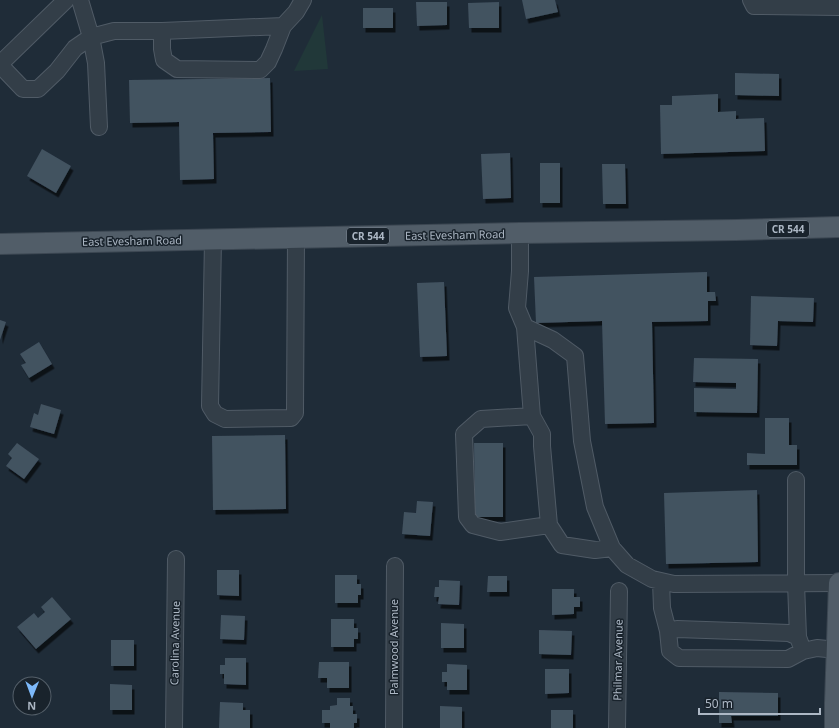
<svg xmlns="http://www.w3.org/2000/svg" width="839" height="728" viewBox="0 0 839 728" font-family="'Noto Sans',sans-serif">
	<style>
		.green { fill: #213839 }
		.building { fill: #425260; filter: url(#shadow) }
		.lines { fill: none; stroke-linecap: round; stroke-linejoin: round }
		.minor-casing { stroke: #505b66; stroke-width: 18 }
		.major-casing { stroke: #3c4752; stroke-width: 22 }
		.minor { stroke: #333e48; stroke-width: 16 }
		.major { stroke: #515d68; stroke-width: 20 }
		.labels { text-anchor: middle; stroke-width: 3; stroke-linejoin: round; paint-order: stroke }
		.shield { fill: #19232c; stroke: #818b97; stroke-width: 1 }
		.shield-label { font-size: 10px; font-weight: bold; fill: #adb8c5 }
		.street-label { font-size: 11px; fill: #adb8c5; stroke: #19232c }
	</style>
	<defs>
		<filter id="shadow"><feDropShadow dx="2.5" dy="4.5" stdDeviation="0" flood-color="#0009"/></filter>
	</defs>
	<rect width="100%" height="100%" fill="#1f2c38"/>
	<path class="green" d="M322 15 328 69 294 71Z"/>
	<path class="building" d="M522 0H555L558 12 526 19Z
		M416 2H447V25L417 26Z
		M499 2V28H469L468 3Z
		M363 8H393V28H363Z
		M735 73 779 74V96L735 95Z
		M270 78 271 132 213 133 214 179 180 180 179 122 130 123 129 80Z
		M718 94V112L736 111V119L764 118 765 151 661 154 660 105H672V96Z
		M42 149 71 166 56 193 27 176Z
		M510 153 511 198 483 199 481 154Z
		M540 163H560V203H540Z
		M602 164H625L626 204H603Z
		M707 272V292H715L716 301H708V321L652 322 654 423 605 424 602 321 536 323 534 277Z
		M444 282 447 356 420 357 417 283Z
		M751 296 814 298 813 322 778 321 777 346 750 345Z
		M0 320 6 322 0 340Z
		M39 342 52 364 29 378 21 365 26 363 20 354Z
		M694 358 758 359 757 413 694 412V388L736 389V383L693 382Z
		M41 404 61 410 54 434 30 427 34 413 38 415Z
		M765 418H789V445H797V465H747V453L765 454Z
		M285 435 286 509 213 510 212 436Z
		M17 443 39 459 24 479 6 466 12 458 8 454Z
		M474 443H503V517H475Z
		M757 490 758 562 666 564 664 493Z
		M417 501 433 502 430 536 402 534 404 512 416 513Z
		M217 570H239V596L217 595Z
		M335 575H357V584H361V595H358V603H335Z
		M488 576H507V592H487Z
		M439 580 460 581 459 605 438 604 439 597H434L435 587H439Z
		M552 589H574V597H580V607H574V614L552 615Z
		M52 597 71 619 36 649 17 627 34 613 38 618 45 612 41 607Z
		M221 615 245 616 244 640 220 639Z
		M331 619H354V628H358V639H354V647H331Z
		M441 623 464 624V648H441Z
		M539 630 572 631 571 655 539 654Z
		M111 640H134V666H111Z
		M225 658H246V685L224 684V674H220V665H225Z
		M319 662H349V688H327V678H318Z
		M447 664 467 665V690H447V682H442V672H447Z
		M545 669H569V693L545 694Z
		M110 684 132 685V710H110Z
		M719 692 778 693V716H731L732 723H719Z
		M337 698H350V706H353V714H357V723H354V728H330V723H322V710H330V706L337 705Z
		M220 702 243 703V710H250V728H219Z
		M440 706 462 707V728H440Z
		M551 710H573V728H551Z"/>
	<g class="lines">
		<g class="minor-casing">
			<path id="minor" d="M80 0 91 37 114 31H162L283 26 296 12 303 0
				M751 0 754 6 839 7
				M162 31V49L164 60 177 69 260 70 268 62 274 49 283 26
				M0 64 66 0
				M0 65 23 89H38L57 71 75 48 91 37 96 63 99 127
				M520 233V271L517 308 525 327 553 340 575 356 582 441 595 507 612 548 627 565 652 579 674 584 839 583
				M213 240 210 406 215 414 225 419 291 418 295 413 296 238
				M525 327 532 416
				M796 480V583L798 637
				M549 525 500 532 473 525 467 517 464 434 481 419 532 416 542 434V446L549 525 562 545 595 550 612 548
				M661 582 662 608 668 631
				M803 651 798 637 789 633 677 629 668 631 670 651 679 658 788 659 803 651 817 648 837 650
				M174 728 176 559
				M394 728 395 566
				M617 728 619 591"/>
		</g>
		<g class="major-casing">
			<path id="major" d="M0 244 520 233 736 230 839 227
				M835 728V703L839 583"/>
		</g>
		<use href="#minor" class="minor"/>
		<use href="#major" class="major"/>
	</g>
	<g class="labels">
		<g class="shield">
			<rect x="767" y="221" width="42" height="16" rx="3"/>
			<rect x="347" y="228" width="42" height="16" rx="3"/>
		</g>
		<g class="shield-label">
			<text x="788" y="233">CR 544</text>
			<text x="368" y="240">CR 544</text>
		</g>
		<g class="street-label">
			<text transform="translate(455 235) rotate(-1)" y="4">East Evesham Road</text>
			<text transform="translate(132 241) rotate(-1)" y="4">East Evesham Road</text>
			<text transform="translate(175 643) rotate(-89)" y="4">Carolina Avenue</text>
			<text transform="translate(394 647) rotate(-90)" y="4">Palmwood Avenue</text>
			<text transform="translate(618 660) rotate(-89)" y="4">Philmar Avenue</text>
		</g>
	</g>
	<g transform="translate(32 696) rotate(181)"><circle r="19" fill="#19232c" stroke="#545f69"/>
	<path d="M0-3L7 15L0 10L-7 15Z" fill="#7db9fa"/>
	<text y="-6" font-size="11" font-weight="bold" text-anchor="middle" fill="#adb8c5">N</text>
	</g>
	<path d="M699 708v6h121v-6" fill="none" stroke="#adb8c5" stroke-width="2"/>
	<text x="705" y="708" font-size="12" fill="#adb8c5" stroke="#19232c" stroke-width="3" paint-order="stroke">50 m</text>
</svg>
